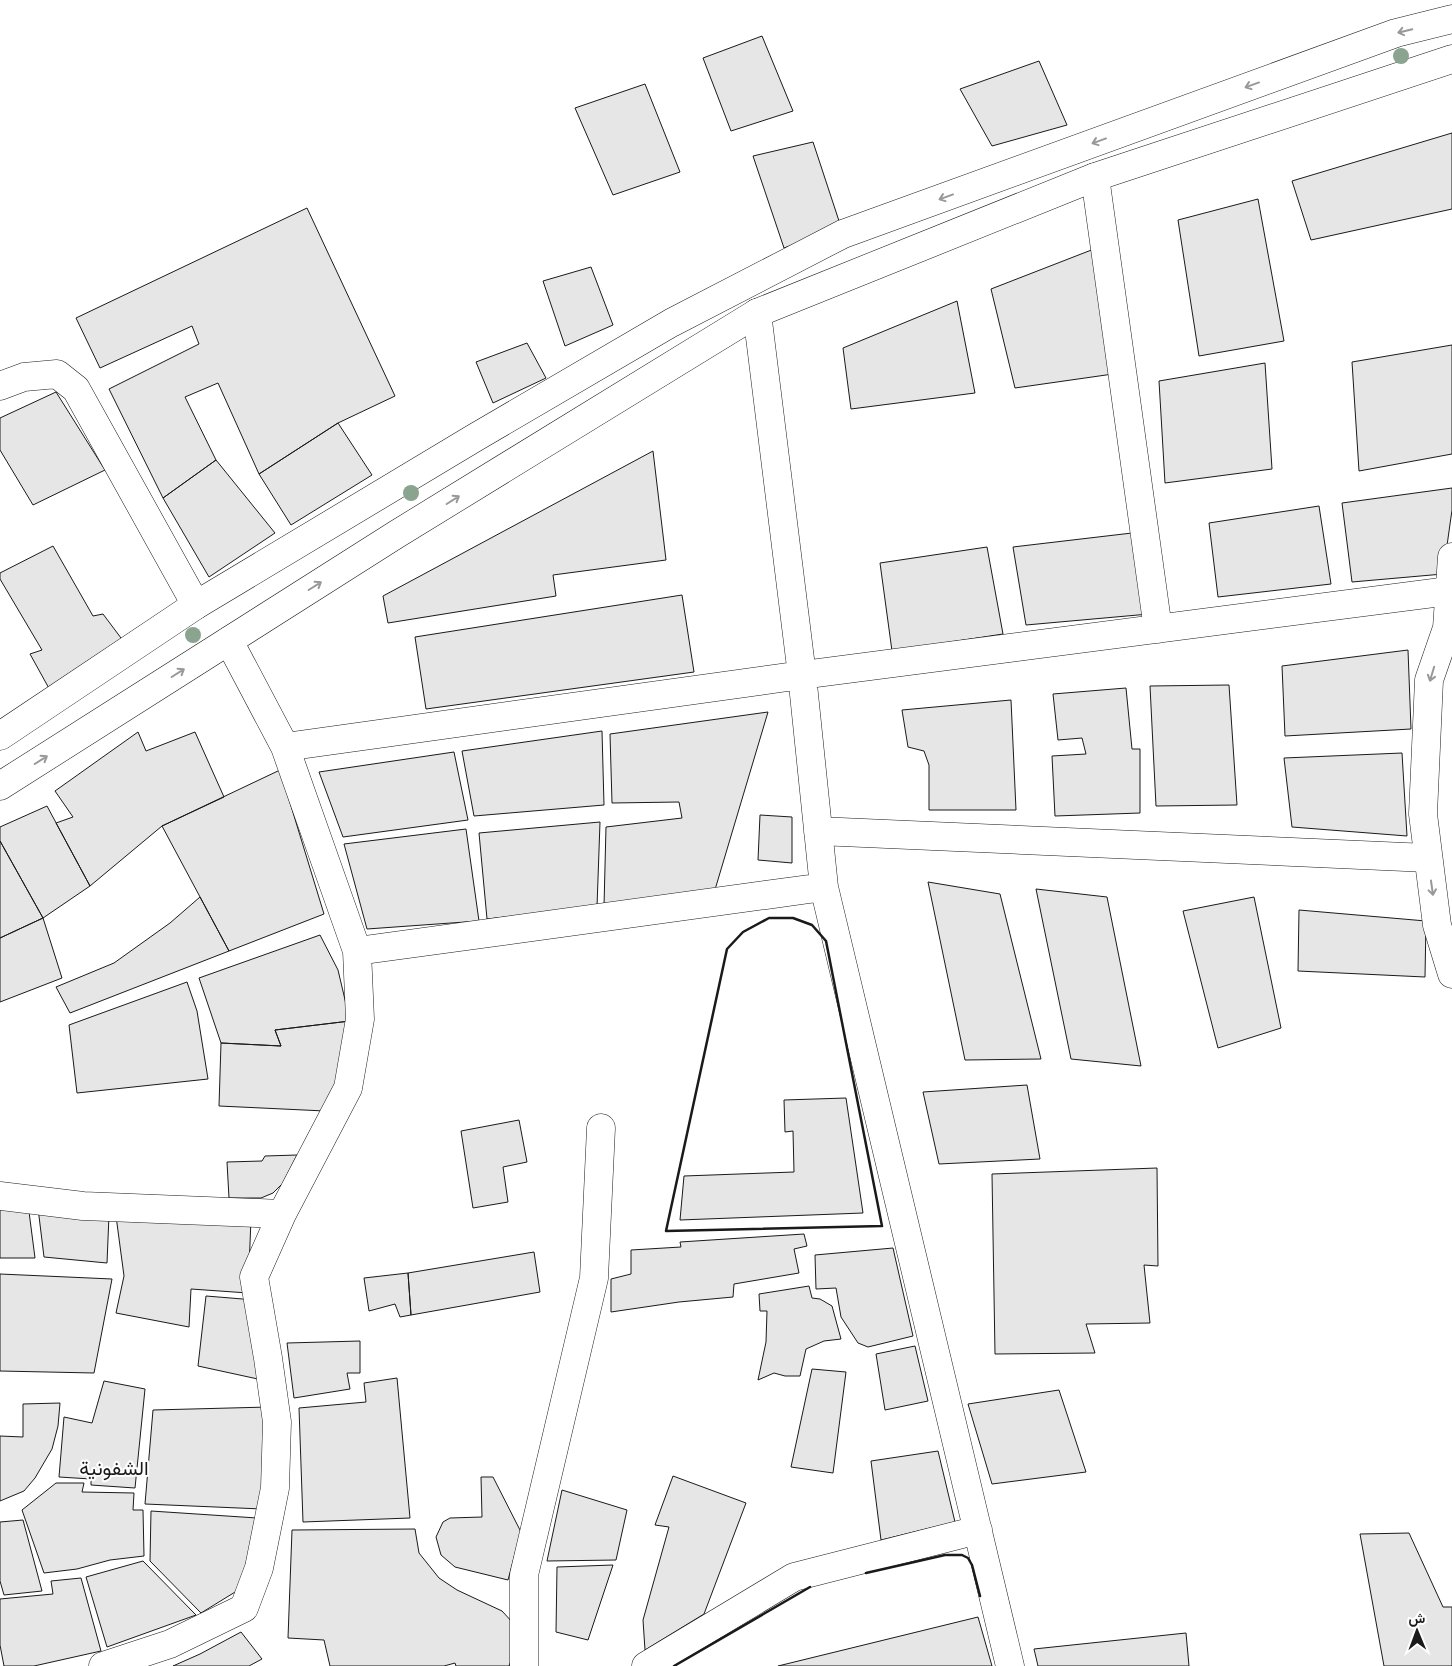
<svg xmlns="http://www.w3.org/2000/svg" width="1452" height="1666" viewBox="0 0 1452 1666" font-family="Raleway,Vazirmatn,sans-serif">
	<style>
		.building { fill: #e6e6e6; stroke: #1a1a1a }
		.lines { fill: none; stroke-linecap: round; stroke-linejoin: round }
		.street-casing { stroke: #1a1a1a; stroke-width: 29 }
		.secondary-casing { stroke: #1a1a1a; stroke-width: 29 }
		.street { stroke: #fff; stroke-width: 28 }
		.secondary { stroke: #fff; stroke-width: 28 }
		.wall { stroke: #1a1a1a; stroke-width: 2.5 }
		.tree { fill: #8aa48f }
		.oneway { stroke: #989898 }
		.labels { text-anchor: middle; stroke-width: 4; stroke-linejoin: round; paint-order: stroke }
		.quarter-label { font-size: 20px; fill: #1a1a1a; stroke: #fff }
	</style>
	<rect width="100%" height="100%" fill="#fff"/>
	<path class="building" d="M762 36 793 111 731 131 703 58Z
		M1039 61 1067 125 992 146 960 89Z
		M645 84 680 172 613 195 575 108Z
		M1452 133V209L1311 240 1292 181Z
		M813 142 841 227 784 248 753 156Z
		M1258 199 1284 341 1199 356 1178 220Z
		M307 208 395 396 338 423 259 474 218 383 185 397 216 460 163 498 109 389 199 344 192 326 100 368 76 318Z
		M1094 249 1113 374 1015 388 991 289Z
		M591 267 613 325 565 346 543 281Z
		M957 301 975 393 851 409 843 348Z
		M527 343 546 378 493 403 476 362Z
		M1452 345V454L1359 471 1352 362Z
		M1265 363 1272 469 1165 483 1159 381Z
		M56 392 105 470 33 505 0 450V418Z
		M338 423 372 475 291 525 259 474Z
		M653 451 666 560 553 575 556 596 388 623 383 596Z
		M216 460 275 533 209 577 163 498Z
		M1452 488V510L1443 574 1352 582 1342 503Z
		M1319 506 1331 584 1218 597 1209 523Z
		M1132 533 1149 614 1026 625 1013 547Z
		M53 546 93 616 103 614 124 642 51 692 30 654 42 650 0 579V573Z
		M987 547 1003 634 892 651 880 563Z
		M682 595 694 672 426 709 415 637Z
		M1408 650 1411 729 1285 736 1282 666Z
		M1229 685 1237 805 1156 806 1150 686Z
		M1126 688 1132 749H1140V813L1055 816 1052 756 1086 754 1082 738 1058 740 1053 694Z
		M1011 700 1016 810H929V765L924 751 908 747 902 710Z
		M768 712 714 893 604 906 606 827 682 818 679 802 612 803 610 734Z
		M602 731 604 805 474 816 462 751Z
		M138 732 146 751 195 732 224 797 162 826 90 886 56 823 73 817 55 791Z
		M454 752 468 820 343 837 319 772Z
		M1402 753 1407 836 1292 827 1284 758Z
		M280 770 324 914 229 951 162 826Z
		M47 806 90 886 43 918 0 841V827Z
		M760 815 792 817V863L758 860Z
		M600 822 597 907 487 919 479 833Z
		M466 829 479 921 367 929 344 844Z
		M0 841 43 918 0 938Z
		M928 882 1000 894 1041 1059 965 1060Z
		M1036 889 1107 897 1141 1066 1071 1059Z
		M200 897 229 951 70 1013 56 987 114 963 170 923Z
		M1254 897 1281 1028 1218 1048 1183 911Z
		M1299 910 1426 921 1425 977 1298 971Z
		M43 918 62 978 0 1002V938Z
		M320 935 338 970 350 1021 275 1030 281 1046 221 1043 199 978Z
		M187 982 197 1011 208 1079 77 1093 69 1025Z
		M350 1021 337 1089 325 1111 219 1106 221 1043 281 1046 275 1030Z
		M1027 1085 1040 1159 939 1164 923 1092Z
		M846 1098 863 1213 680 1220 684 1176 794 1172 793 1131 785 1132 784 1100Z
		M519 1120 527 1162 503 1167 508 1202 473 1208 461 1131Z
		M297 1155 283 1183 273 1193 261 1198H229L227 1162 262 1161 265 1156Z
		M1157 1168 1158 1266 1144 1265 1150 1323 1086 1324 1095 1353 995 1354 992 1174Z
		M0 1202 28 1204 35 1258H0Z
		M38 1208 109 1215 107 1263 44 1257Z
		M116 1216 251 1219 248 1293 191 1289 189 1327 116 1313 124 1276Z
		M804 1234 807 1246 794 1249 799 1273 734 1284 733 1297 679 1302 611 1312V1279L631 1274V1250L681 1247 680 1242Z
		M893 1248 913 1336 868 1347 858 1343 841 1317 836 1288 816 1289 815 1255Z
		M534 1252 540 1292 411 1315 408 1273Z
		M408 1273 411 1315 400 1317 395 1304 369 1311 364 1278Z
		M0 1274 112 1279 94 1373 0 1371Z
		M809 1286 812 1298 820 1299 832 1306 841 1339 824 1341 806 1349 800 1376H785L774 1373 758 1380 766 1342 767 1311H760L759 1294Z
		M206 1296 255 1300 267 1381 198 1366Z
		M360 1341V1373H347L350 1389 294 1398 287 1343Z
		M915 1346 928 1401 885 1410 876 1354Z
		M812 1369 846 1372 833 1473 791 1467Z
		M397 1378 410 1518 303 1522 299 1408 366 1402 364 1383Z
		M104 1381 145 1389 135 1488 91 1485V1479L59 1477 64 1417 92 1423Z
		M1059 1390 1086 1472 992 1484 968 1404Z
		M60 1403 58 1426 52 1449 35 1478 24 1491 0 1501V1436L23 1437V1404Z
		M269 1407 262 1509 145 1504 153 1410Z
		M938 1451 955 1522 881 1540 871 1461Z
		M673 1476 746 1503 704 1614 645 1650 643 1620 669 1527 655 1525Z
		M481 1477H493L521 1532 508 1580 455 1567 441 1555 436 1537 443 1522 450 1518 482 1517Z
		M56 1483H84L82 1492 134 1493 133 1510H143L144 1556 110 1560 77 1569 44 1573 22 1510Z
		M562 1490 627 1510 616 1560 547 1561Z
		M151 1511 257 1518 240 1589 201 1613 150 1561Z
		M23 1520 42 1591 4 1595 0 1581V1522Z
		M415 1529 419 1553 439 1578 457 1590 502 1611 514 1624V1654L509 1666H456L455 1663 444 1666H330L324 1640 288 1638 292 1530Z
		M1409 1533 1443 1607H1452V1666H1384L1360 1534Z
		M143 1561 196 1615 107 1647 86 1577Z
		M613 1565 588 1640 556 1632 557 1567Z
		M81 1578 101 1651 34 1666H4L0 1645V1599L53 1594 51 1581Z
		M978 1617 992 1666H778Z
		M241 1632 262 1659 249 1666H173L200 1654Z
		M1186 1633 1189 1666H1038L1034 1649Z"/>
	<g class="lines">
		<g class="street-casing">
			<path id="street" d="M1095 177 1158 629
				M757 313 802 675 824 887 1010 1666
				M0 386 24 377 57 374 76 389 196 605
				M229 641 285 747 802 675 1449 591
				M285 747 357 951 824 887
				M818 831 1428 858
				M0 1196 83 1206 282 1214
				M103 1666 170 1644 244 1608 259 1568 275 1488 277 1422 268 1358 254 1277 282 1214 348 1088 360 1019 357 951
				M524 1666V1575L594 1278 601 1128
				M646 1666 794 1577 978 1530"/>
		</g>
		<g class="secondary-casing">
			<path id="secondary" d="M1452 557 1447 628 1429 680 1423 814 1437 925 1452 974
				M0 736 196 605 476 437 671 323 843 234 1396 33 1452 19
				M0 786 397 534 757 313 1095 177 1452 59"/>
		</g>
		<use href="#street" class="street"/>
		<use href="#secondary" class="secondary"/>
		<path class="wall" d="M769 918H793L812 925 826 941 882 1226 666 1231 727 949 743 932Z
			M866 1573 945 1555H962L968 1558 972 1565 980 1596
			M674 1666 810 1587"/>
	</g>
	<g class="tree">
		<circle cx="1401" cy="56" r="8"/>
		<circle cx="411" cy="493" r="8"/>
		<circle cx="193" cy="635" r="8"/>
	</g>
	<defs><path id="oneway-shaft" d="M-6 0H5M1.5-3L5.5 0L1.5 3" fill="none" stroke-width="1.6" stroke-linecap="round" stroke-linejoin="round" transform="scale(1.25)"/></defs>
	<g class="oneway">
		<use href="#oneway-shaft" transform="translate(1405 31) rotate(166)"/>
		<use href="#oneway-shaft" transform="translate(1252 85) rotate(160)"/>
		<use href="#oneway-shaft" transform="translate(1099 141) rotate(160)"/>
		<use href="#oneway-shaft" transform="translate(946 197) rotate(160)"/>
		<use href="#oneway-shaft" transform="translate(453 500) rotate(-32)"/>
		<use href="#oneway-shaft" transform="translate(315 586) rotate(-32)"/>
		<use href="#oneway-shaft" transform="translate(178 673) rotate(-32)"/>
		<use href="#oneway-shaft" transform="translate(1432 674) rotate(107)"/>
		<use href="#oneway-shaft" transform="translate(41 760) rotate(-32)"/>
		<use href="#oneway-shaft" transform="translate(1432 888) rotate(82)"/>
	</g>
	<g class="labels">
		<g class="quarter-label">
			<text x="114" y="1475">الشفونية</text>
		</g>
	</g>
	<g transform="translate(1417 1631) rotate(359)" stroke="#ffffff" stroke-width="4" paint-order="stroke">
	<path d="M0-4L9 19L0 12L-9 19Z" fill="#1a1a1a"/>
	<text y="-8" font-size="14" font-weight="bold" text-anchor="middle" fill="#1a1a1a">ش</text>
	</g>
</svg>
